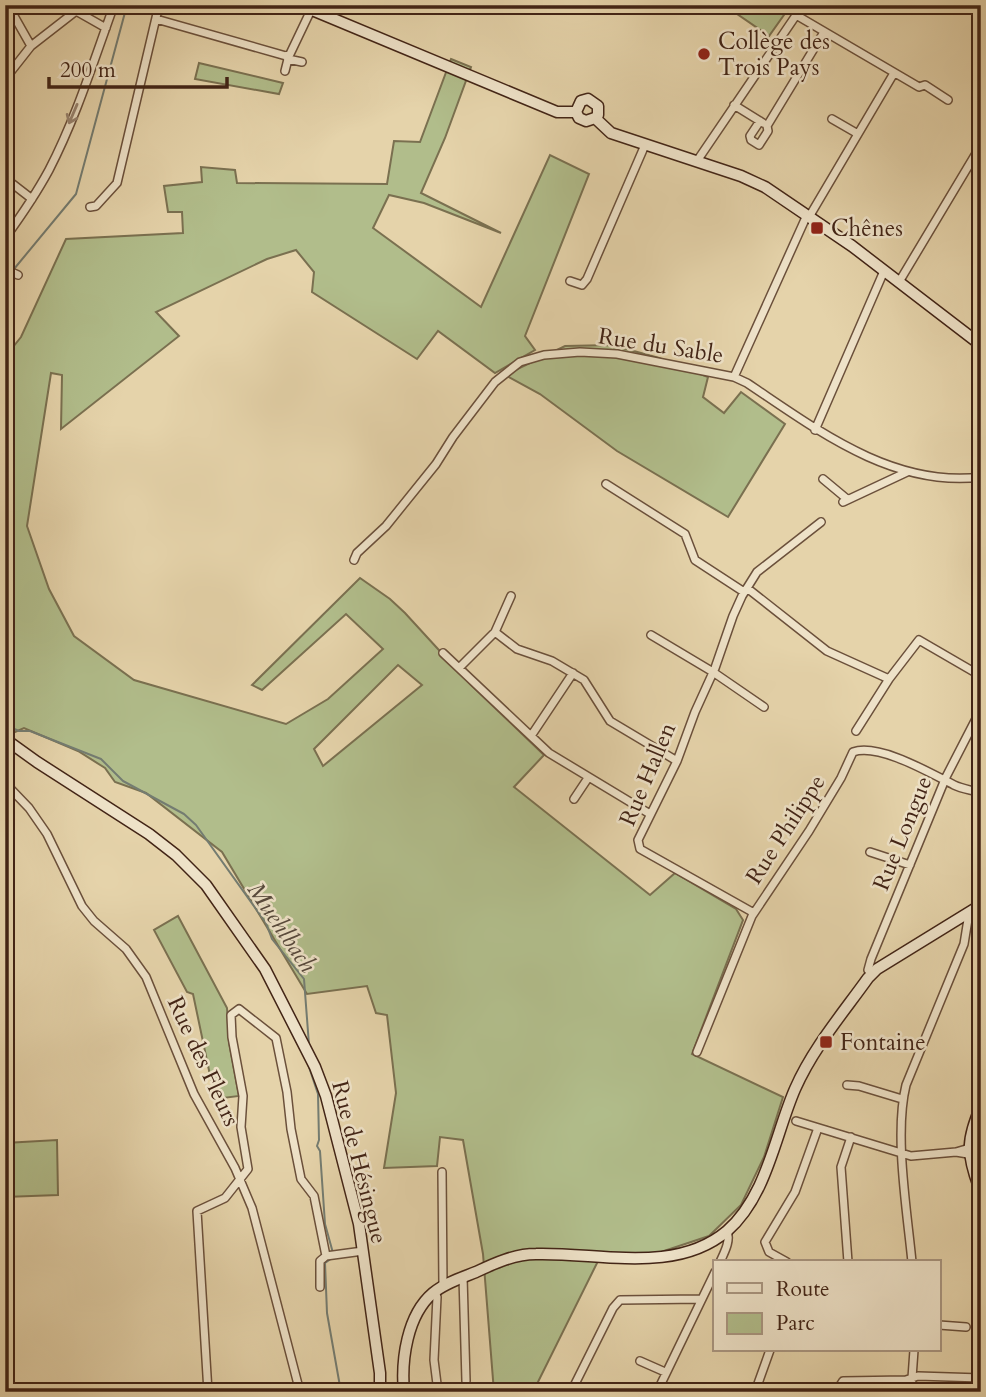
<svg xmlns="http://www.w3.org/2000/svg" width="986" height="1397" viewBox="0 0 986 1397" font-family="Cardo,serif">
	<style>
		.green { fill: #b1bd8b; stroke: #7a7050; stroke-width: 2; fill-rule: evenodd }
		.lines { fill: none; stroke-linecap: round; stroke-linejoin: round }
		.stream { stroke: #747c71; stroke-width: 2 }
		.street-casing { stroke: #6b503b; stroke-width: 10 }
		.secondary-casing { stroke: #422416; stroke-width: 13 }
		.street { stroke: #eee2c8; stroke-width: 7 }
		.secondary { stroke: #eee2c8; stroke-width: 10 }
		.oneway { stroke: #98836f }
		.poi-dot { fill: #8f2418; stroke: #eee2c8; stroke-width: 2.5 }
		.labels { text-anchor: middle; stroke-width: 5; stroke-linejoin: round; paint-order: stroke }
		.poi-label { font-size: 23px; fill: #422416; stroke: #eee2c8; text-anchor: start }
		.street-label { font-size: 23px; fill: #422416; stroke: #eee2c8 }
		.water-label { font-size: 24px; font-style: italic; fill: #57493c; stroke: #eee2c8 }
	</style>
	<rect width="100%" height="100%" fill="#e5d3aa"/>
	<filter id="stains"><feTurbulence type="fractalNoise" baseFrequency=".00286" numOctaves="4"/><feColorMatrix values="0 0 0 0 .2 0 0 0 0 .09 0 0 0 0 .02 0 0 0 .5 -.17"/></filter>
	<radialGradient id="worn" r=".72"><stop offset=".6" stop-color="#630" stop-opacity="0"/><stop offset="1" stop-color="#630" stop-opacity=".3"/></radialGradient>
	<path class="green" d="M724 5H791L769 36Z
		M451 59 471 67 445 138 421 193 501 233 424 203 389 195 373 228 481 307 550 155 589 174 525 336 535 350 495 373 438 331 417 359 312 292 314 272 296 250 267 259 156 312 179 336 61 429 62 375 51 373 27 526 49 589 74 636 134 680 286 724 328 699 383 649 346 614 262 690 252 685 360 578 390 599 405 613 470 684 544 755 514 787 650 895 675 873 736 909 743 920 692 1054 783 1097 764 1157 741 1205 709 1236 658 1253H602L533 1392H494L483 1254 463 1140 440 1137 437 1166 384 1168 396 1093 387 1015 376 1013 367 986 307 994 222 852 146 793 115 782 105 768 78 751 24 728 8 735 5 733V357L21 337 66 239 183 233 182 212H168L164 186 202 182 201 167 235 170 237 183 387 184 394 141 420 142ZM398 665 422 685 323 766 314 749Z
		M199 63 283 83 279 94 195 79Z
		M612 345 659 358 708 377 703 397 724 413 741 392 785 424 728 517 617 451 540 394 505 375 565 346Z
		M178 916 227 1008 229 1042 239 1096 215 1099 193 994 187 992 154 930Z
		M57 1140 58 1195 5 1197V1143Z"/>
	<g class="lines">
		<path class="stream" d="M961 5 981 17
			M14 269 76 194 127 5
			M5 281 11 274
			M5 725 19 731H30L101 759 123 781 184 814 196 825 266 923 272 939 304 979 309 1045
			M308 1064 318 1094 319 1140 317 1146 320 1151 325 1224 333 1253
			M332 1258 325 1263 327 1313 341 1392"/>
		<g class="street-casing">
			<path id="street" d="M11 5 14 16 31 46
				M796 15 919 87 925 85 948 100
				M156 19 286 56 290 54 311 10
				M288 59 302 62
				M285 71 288 59 286 56
				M5 79 31 46 76 11 106 28
				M734 105 763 123
				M832 119 858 134
				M760 121 750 136 751 140 759 145 768 131 767 126 824 32
				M697 161 803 5
				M5 178 32 199
				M90 207 96 206 117 183 159 5
				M809 217 894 73
				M5 238C21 216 36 194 49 170 76 118 94 60 114 5
				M5 269 18 275
				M570 281 582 285 587 279 645 145
				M899 282 981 145
				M734 377 807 215
				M815 430 884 271
				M823 479 847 499
				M606 484 685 534 695 560 744 592
				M843 502 907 472
				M354 560 357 553 386 526 436 464 453 437 495 382 520 362 544 355 580 352 617 354 734 377 747 383C816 429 892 488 981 477
				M747 588 827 651 889 679
				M495 632 517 649 552 661 584 680 610 721 677 761
				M651 635 713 672 764 707
				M443 653 549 753 650 814
				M459 668 495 632 511 596
				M856 731 889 679 919 640 981 676
				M531 736 573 673
				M5 783 29 808 47 834 82 906 94 921 126 949 146 977 194 1094 235 1168 252 1208 300 1392
				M574 799 588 778
				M870 852 910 865
				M754 913 640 849 638 840 677 761 695 712 715 668 733 616 742 596 757 572 821 522
				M872 974 868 970 871 959 946 777 981 709
				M697 1052 752 916 809 831 841 778 853 752C879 743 930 773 954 785 962 789 972 790 981 793
				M847 1085 859 1086 902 1099
				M796 1121 911 1156 956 1152
				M973 1147 956 1152 974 1155
				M442 1172 443 1286
				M720 1262C724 1253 731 1241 727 1231
				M787 1262 769 1252 765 1242 795 1192 818 1128
				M848 1262 841 1167 851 1137
				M912 1262C907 1210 894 1134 906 1085L964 944 969 913
				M463 1277 466 1381
				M320 1287V1261L326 1256
				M435 1291 437 1297 434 1360 438 1392
				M939 1325 966 1327
				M640 1361 665 1372
				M208 1392 197 1211 225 1198 248 1169 241 1127 243 1096 232 1037 231 1015 239 1009 276 1038 287 1092 291 1129 301 1179 314 1196 326 1256 363 1251
				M580 1392 574 1386 613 1308 620 1300 701 1299
				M657 1392 715 1272
				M755 1392 770 1350
				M836 1392 843 1381 906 1380 918 1376 981 1378
				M911 1392 914 1350"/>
		</g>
		<g class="secondary-casing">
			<path id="secondary" d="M300 5 557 112H576
				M576 112 581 101 588 99 598 106V115L595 118
				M576 112 579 118 586 121 595 118
				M595 118 611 133 741 176 765 187 852 246 981 345
				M5 739 37 762 149 834 176 855 206 885 265 969 315 1067 326 1096 359 1224 380 1373V1392
				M979 1187C966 1152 967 1139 981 1106
				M404 1392C401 1360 407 1315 433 1293 445 1283 461 1278 476 1272 495 1263 515 1254 536 1254 598 1252 675 1275 727 1231 767 1196 775 1135 795 1089 813 1048 843 1013 868 978L877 969 981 905"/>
		</g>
		<use href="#street" class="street"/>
		<use href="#secondary" class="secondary"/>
	</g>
	<defs><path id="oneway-shaft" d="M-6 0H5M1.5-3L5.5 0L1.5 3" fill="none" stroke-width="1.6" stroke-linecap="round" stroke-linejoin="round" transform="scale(1.75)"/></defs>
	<use class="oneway" href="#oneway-shaft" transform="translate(73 114) rotate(113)"/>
	<g class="poi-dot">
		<circle cx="704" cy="54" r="7"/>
		<rect x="810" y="221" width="14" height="14" rx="3.5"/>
		<rect x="819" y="1035" width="14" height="14" rx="3.5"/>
	</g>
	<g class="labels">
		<g class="poi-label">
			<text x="718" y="49">Collège des<tspan x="718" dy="26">Trois Pays</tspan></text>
			<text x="831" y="236">Chênes</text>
			<text x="840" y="1050">Fontaine</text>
		</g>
		<g class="street-label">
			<text transform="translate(661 345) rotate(9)" y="8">Rue du Sable</text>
			<text transform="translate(647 774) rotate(-67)" y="8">Rue Hallen</text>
			<text transform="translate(785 829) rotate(-57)" y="8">Rue Philippe</text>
			<text transform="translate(902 833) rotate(-68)" y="8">Rue Longue</text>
			<text transform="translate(204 1061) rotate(65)" y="8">Rue des Fleurs</text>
			<text transform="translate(360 1162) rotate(76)" y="8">Rue de Hésingue</text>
		</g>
		<g class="water-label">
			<text transform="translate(282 927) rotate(56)" y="8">Muehlbach</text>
		</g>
	</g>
	<rect width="986" height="1397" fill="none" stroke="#e5d3aa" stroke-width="28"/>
	<rect x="7" y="7" width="972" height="1383" fill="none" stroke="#422416" stroke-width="3.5"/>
	<rect x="14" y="14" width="958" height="1369" fill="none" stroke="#422416" stroke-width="2"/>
	<rect x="713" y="1260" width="228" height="91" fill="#eee2c8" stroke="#a99681" stroke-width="2"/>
	<rect x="727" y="1283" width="35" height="10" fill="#eee2c8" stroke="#a99681" stroke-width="2"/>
	<text x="776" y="1296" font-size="21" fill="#422416">Route</text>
	<rect x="727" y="1313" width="35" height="21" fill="#b1bd8b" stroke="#a99681" stroke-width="2"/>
	<text x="776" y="1330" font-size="21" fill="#422416">Parc</text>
	<path d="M49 77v10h178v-10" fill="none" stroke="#422416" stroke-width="3.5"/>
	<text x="60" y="77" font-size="21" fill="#422416" stroke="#eee2c8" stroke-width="5" paint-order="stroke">200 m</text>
	<rect width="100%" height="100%" filter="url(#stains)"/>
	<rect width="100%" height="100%" fill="url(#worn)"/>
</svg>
